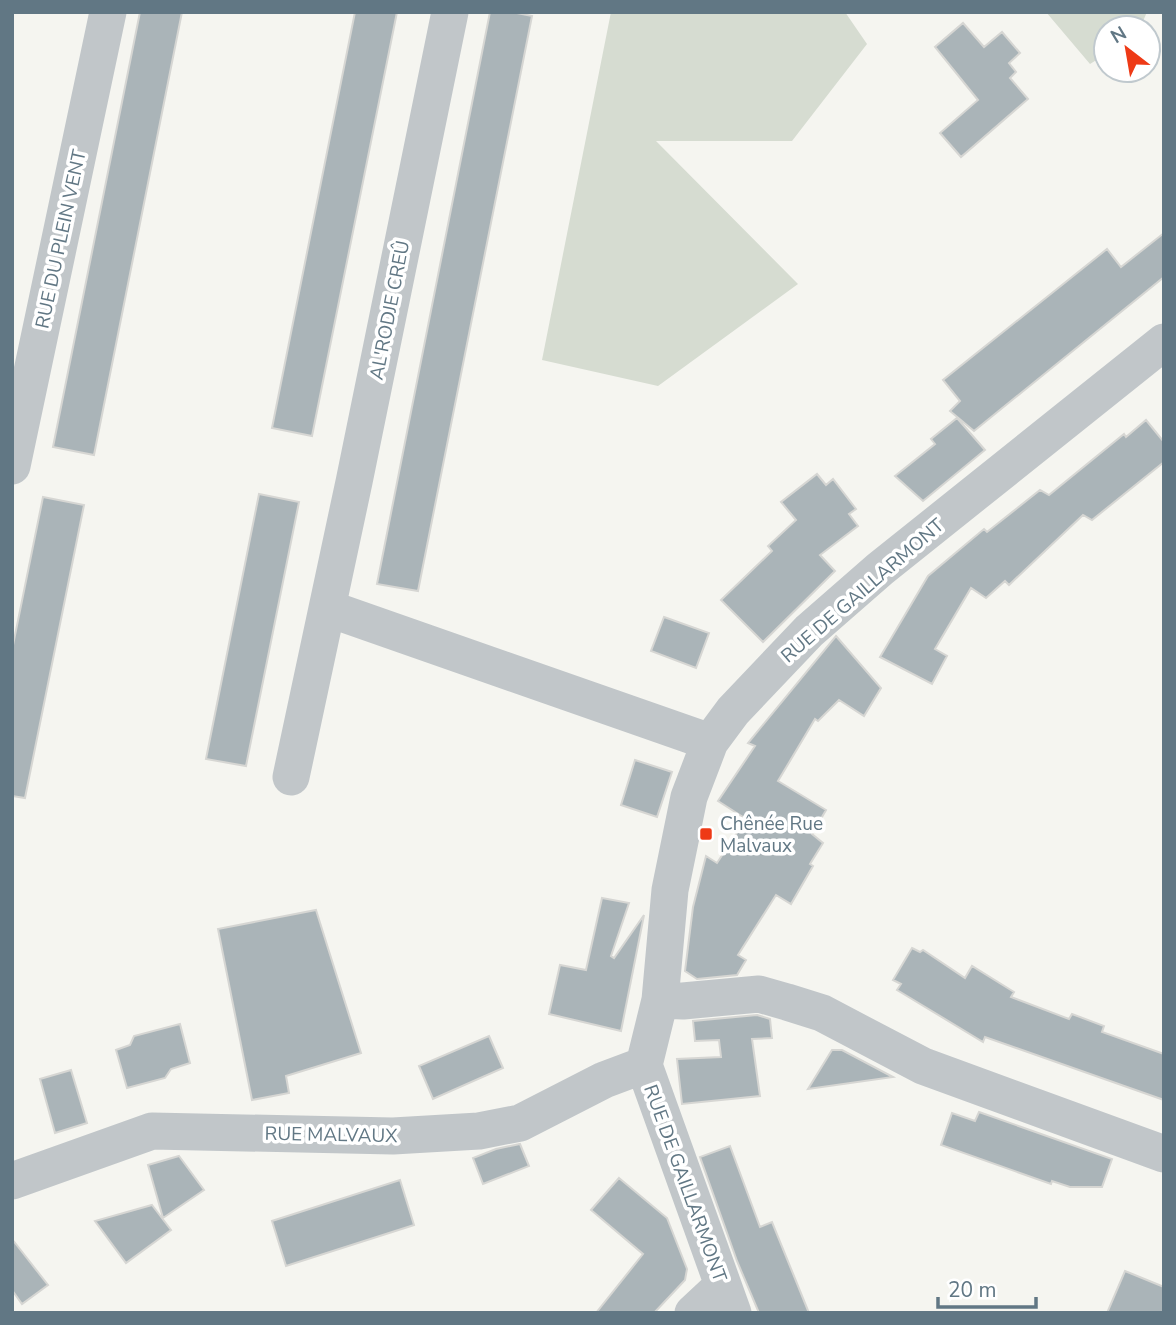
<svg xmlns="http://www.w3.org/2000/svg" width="1176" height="1325" viewBox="0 0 1176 1325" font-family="'Nunito Sans',sans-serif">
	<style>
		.green { fill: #d6dcd1 }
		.building { fill: #aab4b8; stroke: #d6d6d3; stroke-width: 2 }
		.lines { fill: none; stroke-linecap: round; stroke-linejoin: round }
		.street { stroke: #c1c6c9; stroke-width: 37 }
		.poi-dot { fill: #ee3a16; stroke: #fff; stroke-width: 2.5 }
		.labels { text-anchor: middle; stroke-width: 7; stroke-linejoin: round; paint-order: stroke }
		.street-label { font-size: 19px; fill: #617784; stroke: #fff }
		.poi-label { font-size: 19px; fill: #617784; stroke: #fff; text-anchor: start }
	</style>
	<rect width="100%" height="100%" fill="#f5f5f0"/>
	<path class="green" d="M611 12H845L867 44 792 141H656L798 284 658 386 542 360Z
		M1046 12H1147L1140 28H1106V54L1090 64Z"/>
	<path class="building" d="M140 12H182L94 455 53 447Z
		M355 12H397L312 436 272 428Z
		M490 12H512L532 16 418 591 377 584Z
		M963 23 984 47 1002 32 1020 53 1009 63 1016 72 1010 78 1028 99 961 157 940 133 978 100 935 47Z
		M1164 233V277L974 431 950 411 960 401 943 380 1107 249 1121 267Z
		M957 418 985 450 923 501 895 476 935 444 931 439Z
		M1146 420 1164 442V462L1092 520 1083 515 1009 585 1005 581 986 598 971 588 935 649 947 656 932 684 880 657 928 576 984 529 987 532 1040 490 1049 495 1124 434 1126 437Z
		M817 474 826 485 833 479 856 509 849 514 858 526 820 555 835 571 763 642 721 600 772 551 768 546 796 520 781 502Z
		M259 494 299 502 246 766 206 759Z
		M43 497 84 505 25 798 12 796V650Z
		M664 617 709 633 696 668 651 651Z
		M836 636 881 688 864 716 839 700 818 721 815 719 778 781 826 810 812 834 823 843 810 864 813 866 791 904 776 895 738 955 746 960 737 975 697 979 685 971 693 907 706 856 717 863 746 819 718 801 755 746 748 743Z
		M635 760 672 772 657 817 621 805Z
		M602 898 629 903 611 956 614 958 644 915 621 1031 549 1014 560 965 586 970Z
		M316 910 361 1053 286 1076 289 1093 252 1100 218 929Z
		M912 948 920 952 923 950 965 978 972 966 1014 992 1011 997 1069 1019 1072 1014 1104 1026 1102 1032 1164 1054V1100L985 1037 983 1042 897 990 901 984 893 980Z
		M757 1015 770 1019 772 1038 752 1039 760 1096 682 1104 677 1059 721 1057 719 1040 695 1041 693 1021Z
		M180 1024 190 1063 171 1069 165 1078 127 1088 116 1050 130 1045 134 1036Z
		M489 1036 503 1068 433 1099 419 1066Z
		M832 1050H842L893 1077 808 1089Z
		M71 1070 87 1123 55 1133 40 1079Z
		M979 1112 1112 1159 1102 1187H1070L1052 1181 1051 1184 941 1145 952 1113 975 1121Z
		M520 1144 529 1166 483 1184 473 1158 496 1149Z
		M730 1146 760 1227 772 1222 809 1313H759L737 1261 700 1157Z
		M179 1156 204 1190 163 1218 148 1165Z
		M619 1178 667 1218 687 1269 685 1280 654 1313H596L643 1254 591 1210Z
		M400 1180 414 1225 286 1266 272 1221Z
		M152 1205 171 1230 126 1263 95 1221Z
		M12 1239 48 1285 22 1304 12 1290Z
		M1125 1271 1164 1287V1313H1107Z"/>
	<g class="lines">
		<path class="street" d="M12 466 108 12
			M327 608 710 742
			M291 777 354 482 450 12
			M660 1000 683 1001 759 994 787 1002 822 1013 923 1066 1164 1154
			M12 1181 152 1131 393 1136 479 1131 520 1123 604 1080 644 1065
			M693 1313 722 1286
			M733 1313 644 1065 660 1000 670 890 689 797 710 742 733 711 809 631 880 569 1164 342"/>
	</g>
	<rect class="poi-dot" x="699" y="827" width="14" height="14" rx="3.5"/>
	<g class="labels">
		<g class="street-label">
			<text transform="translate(60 239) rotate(-78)" y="7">RUE DU PLEIN VENT</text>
			<text transform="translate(389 310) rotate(-79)" y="7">AL'RODJE CREÛ</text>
			<text transform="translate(862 590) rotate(-41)" y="7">RUE DE GAILLARMONT</text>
			<text transform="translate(331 1134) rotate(1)" y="7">RUE MALVAUX</text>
			<text transform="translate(686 1183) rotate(70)" y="7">RUE DE GAILLARMONT</text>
		</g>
		<g class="poi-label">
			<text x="720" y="830">Chênée Rue<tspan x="720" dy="22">Malvaux</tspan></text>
		</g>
	</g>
	<rect width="1176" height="1325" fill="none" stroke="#617784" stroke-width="28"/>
	<g transform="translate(1127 49) rotate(329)"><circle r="33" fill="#ffffff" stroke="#c0c9ce" stroke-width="2"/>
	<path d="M0-5L12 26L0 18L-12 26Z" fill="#ee3a16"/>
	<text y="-10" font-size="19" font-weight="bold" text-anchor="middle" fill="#617784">N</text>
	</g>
	<path d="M938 1297v10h98v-10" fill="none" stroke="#617784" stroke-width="3.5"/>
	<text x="948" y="1297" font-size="21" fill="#617784" stroke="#ffffff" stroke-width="5" paint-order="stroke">20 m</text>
</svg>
